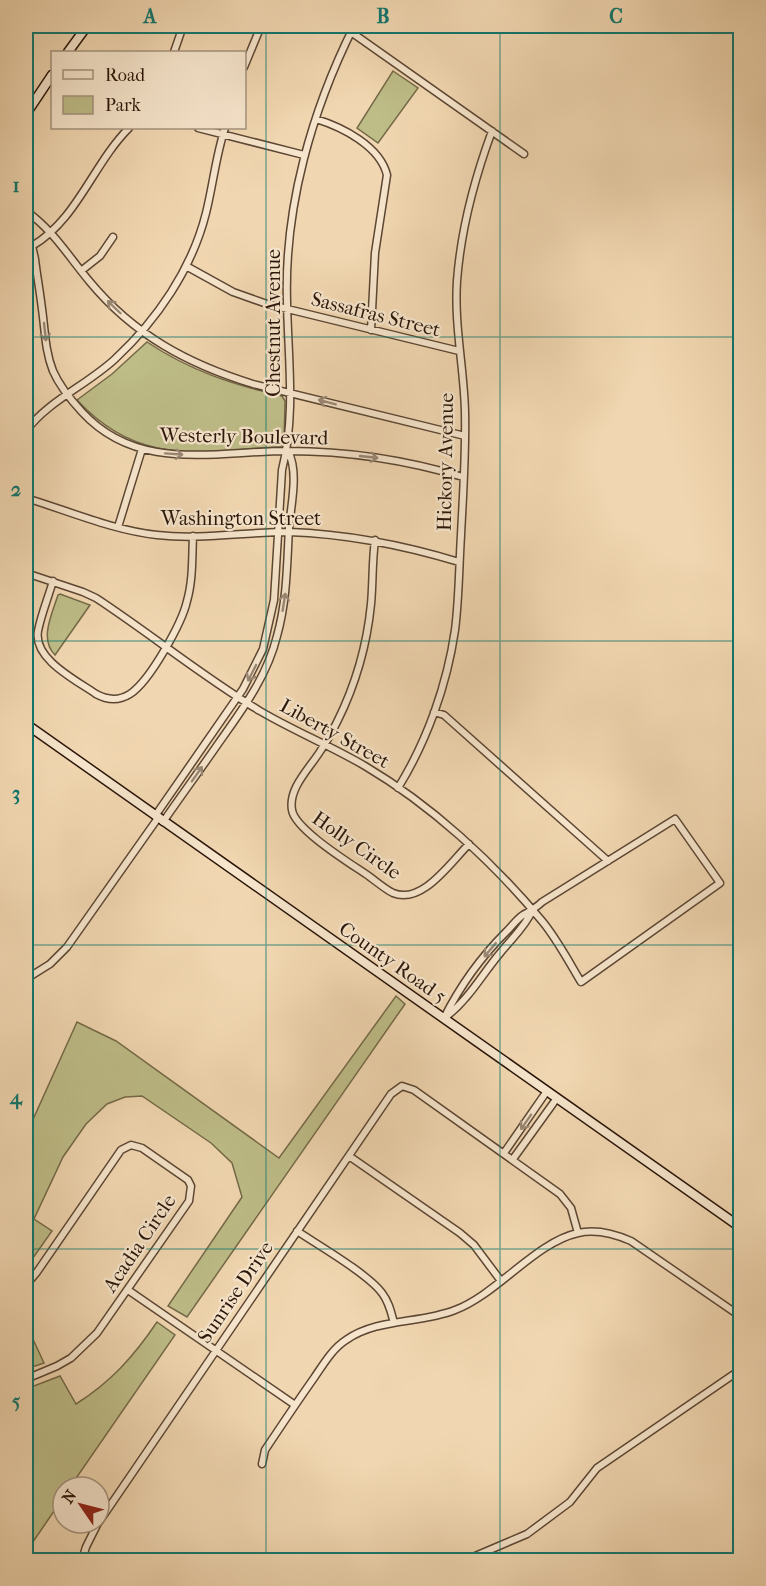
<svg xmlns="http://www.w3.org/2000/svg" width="766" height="1586" viewBox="0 0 766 1586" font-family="'IM FELL French Canon',serif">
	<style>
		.green { fill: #bebd88; stroke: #746948; stroke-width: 1.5 }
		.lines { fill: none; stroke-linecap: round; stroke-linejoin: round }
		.street-casing { stroke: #5c4633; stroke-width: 9 }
		.secondary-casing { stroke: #2a1509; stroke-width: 11 }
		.street { stroke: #f6e5cc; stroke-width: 6 }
		.secondary { stroke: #f6e5cc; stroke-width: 8 }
		.oneway { stroke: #9a8774 }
		.grid { fill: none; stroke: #0f766e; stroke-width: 1.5; stroke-opacity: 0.55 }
		.labels { text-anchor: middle; stroke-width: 4.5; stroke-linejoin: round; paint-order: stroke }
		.street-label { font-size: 20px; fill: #2a1509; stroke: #f6e5cc }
		.neatline { fill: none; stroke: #0f766e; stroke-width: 2 }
		.grid-label { font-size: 20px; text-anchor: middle; font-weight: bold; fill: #0f766e }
	</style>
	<rect width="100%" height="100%" fill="#f1d7b1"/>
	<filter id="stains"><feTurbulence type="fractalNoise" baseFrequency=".00333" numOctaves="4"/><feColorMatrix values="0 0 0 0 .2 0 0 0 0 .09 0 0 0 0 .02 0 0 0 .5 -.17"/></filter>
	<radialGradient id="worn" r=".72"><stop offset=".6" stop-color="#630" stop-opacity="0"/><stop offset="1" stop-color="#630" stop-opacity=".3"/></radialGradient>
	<path class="green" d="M393 71 418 88 378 143 357 128Z
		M147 342C189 370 233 385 282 396L285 401 284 443 280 447C198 451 139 467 77 400L112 374Z
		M60 594 90 605 55 655C39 639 52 614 58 595Z
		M396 996 405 1004 187 1317 168 1306 242 1197 232 1163 211 1143 142 1096 125 1097 107 1104 86 1124 63 1157 34 1219 52 1231 28 1265 26 1263V1135L77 1022 116 1041 279 1158Z
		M157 1322 175 1335 70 1487H63V1498L26 1552V1389L60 1376 76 1404C111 1382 134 1356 157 1322Z
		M26 1324 44 1363 26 1369Z"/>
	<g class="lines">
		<g class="street-casing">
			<path id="street" d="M351 32 524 154
				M174 52 183 26
				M244 67 261 26
				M316 119C342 127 380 146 387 175L375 253 371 330
				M198 128 304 155
				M26 211C53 230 69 257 90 282 134 335 188 364 253 384L465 436
				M26 234 32 246 35 259C37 276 40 292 42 309 45 330 45 351 53 371 60 387 70 399 82 412 138 473 215 451 288 451 347 451 406 460 463 477
				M32 246C77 220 93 164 129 128
				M186 266 233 292 267 304 459 351
				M81 271 100 256 113 237
				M26 431C48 401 87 385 115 359 157 320 192 269 206 213 213 185 216 155 225 128
				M26 498C69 511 112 530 157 535 201 540 245 532 289 532 348 534 403 545 459 562
				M118 527 142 449
				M375 540C372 562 373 583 371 604 367 645 355 686 337 722 332 732 327 741 321 750 310 768 288 788 292 810 295 830 353 865 370 877 377 882 385 889 393 893 422 905 450 863 469 844
				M26 573 83 592 96 598C151 634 203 677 260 711 294 731 331 746 365 766 431 805 493 862 542 921 557 939 569 962 581 982L720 883 675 819 542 902C536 908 530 911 523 915 517 919 512 926 506 932 481 957 460 986 444 1018
				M53 581C48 598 41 615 38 631 33 659 76 680 96 694 107 700 119 701 130 694 150 681 182 623 187 601 193 580 192 558 193 536
				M434 712 444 715 608 861
				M398 788C427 741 447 685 455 630 459 599 459 567 461 535 463 494 466 453 465 412 464 368 454 325 457 281 461 228 474 180 492 131
				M155 816 243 689 263 649 274 600 282 470C296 415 288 358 287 302 284 207 312 110 354 26
				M163 822C181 796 200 770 218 744 242 710 267 677 277 636 287 601 287 564 289 528 291 504 299 472 288 451
				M26 979 50 964 67 947 158 818
				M447 1016C469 999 483 973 501 952 512 938 525 927 532 911
				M504 1153 547 1091
				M349 1156 460 1233 474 1245 501 1281
				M513 1159 557 1098
				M297 1231C318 1245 368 1274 382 1293 389 1302 391 1312 394 1323
				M26 1285 37 1272 121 1150 131 1145 142 1148 188 1180 191 1186 189 1201 97 1333 71 1358 57 1366 26 1379
				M128 1290 295 1405
				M262 1464 265 1450C281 1426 297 1402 314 1378 323 1365 332 1349 346 1340 377 1318 420 1324 455 1310 496 1295 536 1242 578 1233 595 1229 615 1234 631 1241L740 1316
				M99 1522 391 1094 402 1086 414 1090 560 1194 571 1208 578 1233
				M82 1560 86 1547 98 1523
				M466 1560 527 1534 570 1502 597 1468 740 1370"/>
		</g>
		<g class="secondary-casing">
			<path id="secondary" d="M68 52 87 26
				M26 114 52 75
				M26 724 740 1227"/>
		</g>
		<use href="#street" class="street"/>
		<use href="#secondary" class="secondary"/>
	</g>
	<defs><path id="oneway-shaft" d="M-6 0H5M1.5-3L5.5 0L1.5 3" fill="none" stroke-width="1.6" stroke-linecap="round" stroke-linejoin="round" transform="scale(1.5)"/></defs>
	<g class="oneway">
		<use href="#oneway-shaft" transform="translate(114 307) rotate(-136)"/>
		<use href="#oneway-shaft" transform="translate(45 332) rotate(84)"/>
		<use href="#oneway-shaft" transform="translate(327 402) rotate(-165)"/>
		<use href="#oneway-shaft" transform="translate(174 454) rotate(4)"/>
		<use href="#oneway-shaft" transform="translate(369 457) rotate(6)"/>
		<use href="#oneway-shaft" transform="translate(284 602) rotate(-81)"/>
		<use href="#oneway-shaft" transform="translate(252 673) rotate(117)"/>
		<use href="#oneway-shaft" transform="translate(197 774) rotate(-55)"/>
		<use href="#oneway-shaft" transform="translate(490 950) rotate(130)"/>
		<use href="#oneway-shaft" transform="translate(526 1122) rotate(125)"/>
	</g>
	<path class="grid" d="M266 26V1560M500 26V1560M26 337H740M26 641H740M26 945H740M26 1249H740"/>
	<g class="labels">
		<g class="street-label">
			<text transform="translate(376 314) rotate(14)" y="7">Sassafras Street</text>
			<text transform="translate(273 323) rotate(-90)" y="7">Chestnut Avenue</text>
			<text transform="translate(244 436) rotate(1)" y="7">Westerly Boulevard</text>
			<text transform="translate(445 462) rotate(-89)" y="7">Hickory Avenue</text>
			<text x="241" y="525">Washington Street</text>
			<text transform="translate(335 733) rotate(29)" y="7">Liberty Street</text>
			<text transform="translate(357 845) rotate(35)" y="7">Holly Circle</text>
			<text transform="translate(393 962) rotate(35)" y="7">County Road 5</text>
			<text transform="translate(139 1243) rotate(-56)" y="7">Acadia Circle</text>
			<text transform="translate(235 1292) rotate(-56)" y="7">Sunrise Drive</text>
		</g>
	</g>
	<rect width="766" height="1586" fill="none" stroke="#f1d7b1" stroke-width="66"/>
	<rect x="51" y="51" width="195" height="78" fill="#f6e5cc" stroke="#a4927e" stroke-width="1.5"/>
	<rect x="63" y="70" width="30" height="9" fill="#f6e5cc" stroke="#a4927e" stroke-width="1.5"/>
	<text x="105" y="81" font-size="18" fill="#2a1509">Road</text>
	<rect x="63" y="96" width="30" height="18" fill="#bebd88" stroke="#a4927e" stroke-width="1.5"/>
	<text x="105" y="111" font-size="18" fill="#2a1509">Park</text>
	<g transform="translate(81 1505) rotate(305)"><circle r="28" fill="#f6e5cc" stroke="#a4927e" stroke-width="1.5"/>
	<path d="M0-4.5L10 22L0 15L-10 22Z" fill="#8f2418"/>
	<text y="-9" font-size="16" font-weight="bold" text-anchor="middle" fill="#2a1509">N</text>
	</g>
	<rect x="33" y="33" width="700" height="1520" class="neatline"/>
	<g class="grid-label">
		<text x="150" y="23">A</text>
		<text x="383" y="23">B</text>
		<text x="616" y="23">C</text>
		<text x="16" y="192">1</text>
		<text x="16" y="496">2</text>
		<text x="16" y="800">3</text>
		<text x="16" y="1104">4</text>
		<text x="16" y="1408">5</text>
	</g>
	<rect width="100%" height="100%" filter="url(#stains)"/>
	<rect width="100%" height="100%" fill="url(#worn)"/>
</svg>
